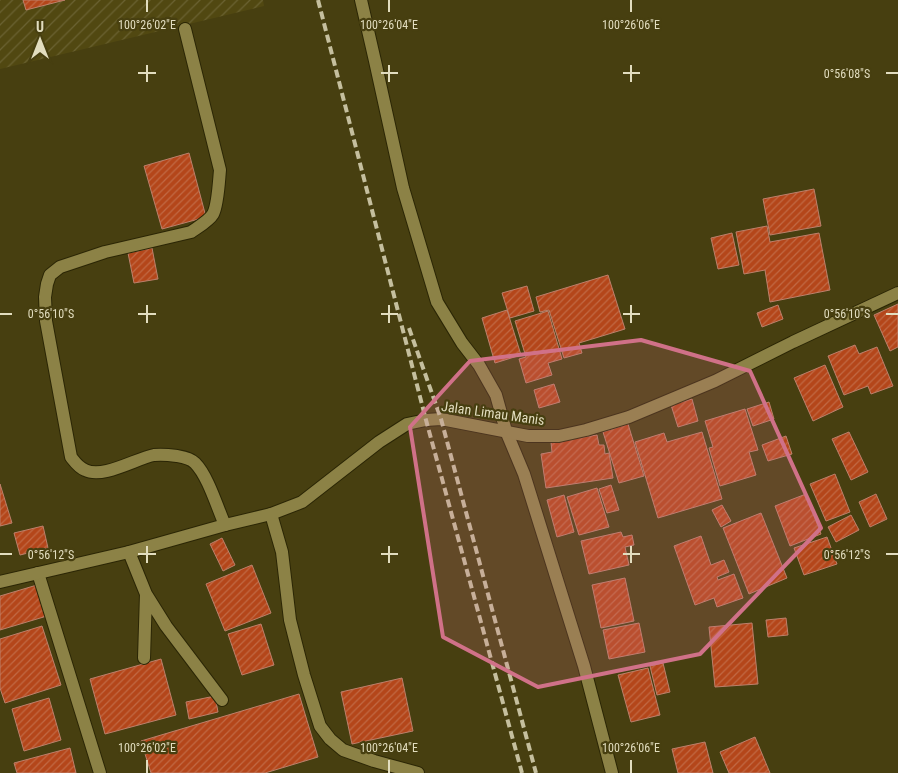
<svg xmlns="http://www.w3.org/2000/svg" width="898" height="773" viewBox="0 0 898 773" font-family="'Roboto Condensed',sans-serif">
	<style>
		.industrial { fill: url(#industrial-furrows) }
		.building { fill: url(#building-hatch); stroke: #bc806b }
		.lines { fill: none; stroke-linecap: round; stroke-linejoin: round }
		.lane-casing { stroke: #2b2605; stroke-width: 14 }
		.street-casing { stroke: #2b2605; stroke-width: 14 }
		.secondary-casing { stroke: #2b2605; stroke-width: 14 }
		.lane { stroke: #8c8246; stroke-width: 12 }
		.street { stroke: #8c8246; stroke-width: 12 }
		.secondary { stroke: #8c8246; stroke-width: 12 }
		.rail { stroke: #c5bf9e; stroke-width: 4; stroke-dasharray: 8 4; stroke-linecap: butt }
		.marked { fill: #d07188; fill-opacity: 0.2; stroke: #d07188; stroke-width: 4; stroke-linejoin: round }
		.ticks { fill: none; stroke: #e2ddbf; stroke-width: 2 }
		.labels { text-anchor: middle; stroke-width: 4.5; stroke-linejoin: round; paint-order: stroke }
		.street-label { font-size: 14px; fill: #e2ddbf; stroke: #473f10 }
		.ticks-label { font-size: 12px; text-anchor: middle; fill: #e2ddbf; stroke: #473f10; stroke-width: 4.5; stroke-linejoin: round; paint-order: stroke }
	</style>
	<defs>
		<pattern id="industrial-furrows" width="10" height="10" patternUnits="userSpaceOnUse" patternTransform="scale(1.25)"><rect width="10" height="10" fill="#514811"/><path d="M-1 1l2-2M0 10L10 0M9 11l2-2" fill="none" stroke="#6a6232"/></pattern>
		<pattern id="building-hatch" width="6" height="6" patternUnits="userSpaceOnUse" patternTransform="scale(1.25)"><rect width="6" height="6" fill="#b4461a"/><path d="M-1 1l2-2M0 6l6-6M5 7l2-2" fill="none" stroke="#c16944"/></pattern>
	</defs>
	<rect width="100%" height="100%" fill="#473f10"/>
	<path class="industrial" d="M0 0H263L264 6 0 69Z"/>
	<path class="building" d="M23 0H65L26 10Z
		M189 153 206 217 162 229 144 166Z
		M814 189 821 226 770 235 763 199Z
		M767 226 770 242 819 233 830 290 770 302 765 270 744 274 736 232Z
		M732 233 739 265 718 269 711 238Z
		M152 248 158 279 134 283 128 253Z
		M608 275 625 329 579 343 582 353 564 358 549 310 540 312 536 297Z
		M527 286 534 311 510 318 502 293Z
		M898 304V347L890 351 874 315Z
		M778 305 783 319 762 327 757 313Z
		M507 310 521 355 495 363 482 318Z
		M548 311 562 359 548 363 552 375 526 383 519 359 526 357 515 321Z
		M855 345 859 354 877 347 893 386 871 394 868 386 844 395 828 356Z
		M825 365 843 407 813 421 794 378Z
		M554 384 560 402 539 408 534 390Z
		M692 399 698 421 678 427 671 405Z
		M769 402 774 419 753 426 747 409Z
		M745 409 758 450 749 452 756 475 720 486 709 448 713 447 705 421Z
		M628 424 644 476 619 483 603 432Z
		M702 432 722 499 658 518 635 442 664 433 667 442Z
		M849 432 868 472 851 480 832 439Z
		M597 435 599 445H604L605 454 609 453 613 478 546 488 541 454 552 452 551 442Z
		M786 436 792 454 768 461 762 445Z
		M835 474 850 512 826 521 810 484Z
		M0 484 12 523 0 526Z
		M611 485 619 510 607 513 599 489Z
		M597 488 609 527 579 535 567 497Z
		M806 494 821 534 790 546 775 506Z
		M876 494 887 519 870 527 859 502Z
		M564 495 574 532 557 537 547 500Z
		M722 505 731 521 721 527 712 510Z
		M761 513 787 578 749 594 723 528Z
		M851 515 859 530 836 542 828 527Z
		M43 526 48 548 20 555 14 533Z
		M621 532 623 537 632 535 634 545 625 547 629 565 589 574 581 541Z
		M701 536 711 565 724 560 729 572 717 577 718 580 734 574 743 598 717 607 714 598 695 605 674 546Z
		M827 537 837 564 804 575 794 548Z
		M222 538 235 565 223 571 210 544Z
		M252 565 271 613 225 631 206 584Z
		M625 578 634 621 601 628 592 585Z
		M37 585 47 616 0 630V596Z
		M786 618 788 635 768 637 766 620Z
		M639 623 645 652 609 659 603 630Z
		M752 623 758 684 715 687 709 627Z
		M261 624 274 665 242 675 228 634Z
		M42 626 61 685 5 703 0 688V639Z
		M161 659 176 715 105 734 90 679Z
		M663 663 670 692 657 695 650 666Z
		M648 668 660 715 631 722 618 675Z
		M402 678 413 731 352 744 341 692Z
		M299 694 318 757 265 773H151L141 741Z
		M215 696 218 712 189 719 186 702Z
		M49 698 61 740 24 751 12 709Z
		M755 737 770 773H729L720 752Z
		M705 742 713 773H678L672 749Z
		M70 748 76 773H17L14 763Z"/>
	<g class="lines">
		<g class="lane-casing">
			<path id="lane" d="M185 29 220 170C219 180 218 205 213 214 209 221 198 227 191 232L105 252 60 267 50 275 47 284 45 297 46 321 71 457C75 462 78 467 85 470 103 479 135 459 154 455 162 454 170 455 177 456 183 457 190 458 195 463 208 476 217 507 225 525
				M129 552 146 594 166 626 222 700
				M144 658 146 594"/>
		</g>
		<g class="street-casing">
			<path id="street" d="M361 0 375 61 403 188 437 302 462 343 479 365 496 395 506 431 524 474 584 666 612 773
				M271 514 282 552 290 620 304 675 320 726 330 739 343 750 374 761 418 773
				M38 573 100 773"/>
		</g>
		<g class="secondary-casing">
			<path id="secondary" d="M0 582 129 552 225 525 271 514 302 502 379 442 407 424 426 420 441 419 528 436H559L586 430 629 417 715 381 793 342 898 293"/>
		</g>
		<use href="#lane" class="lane"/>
		<use href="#street" class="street"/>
		<use href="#secondary" class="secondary"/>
		<path class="rail" d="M318 0 426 420 522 773
			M409 328 441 419 536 773"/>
	</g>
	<path class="marked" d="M641 340 750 371 821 528 700 654 538 687 443 637 410 427 470 361Z"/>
	<path class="ticks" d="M147 0V12M389 0V12M631 0V12M147 65V82M389 65V82M631 65V82M138 73H156M381 73H398M623 73H640M886 73H898M147 305V323M389 305V323M631 305V323M0 314H12M138 314H156M381 314H398M623 314H640M886 314H898M147 546V563M389 546V563M631 546V563M0 554H12M138 554H156M381 554H398M623 554H640M886 554H898M147 760V773M389 760V773M631 760V773"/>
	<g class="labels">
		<g class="street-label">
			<text transform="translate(493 413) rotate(8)" y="5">Jalan Limau Manis</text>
		</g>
	</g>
	<g class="ticks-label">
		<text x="147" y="29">100°26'02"E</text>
		<text x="389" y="29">100°26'04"E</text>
		<text x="631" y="29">100°26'06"E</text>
		<text x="847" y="78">0°56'08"S</text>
		<text x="51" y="318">0°56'10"S</text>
		<text x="847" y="318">0°56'10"S</text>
		<text x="51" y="559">0°56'12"S</text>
		<text x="847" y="559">0°56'12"S</text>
		<text x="147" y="752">100°26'02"E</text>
		<text x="389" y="752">100°26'04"E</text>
		<text x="631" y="752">100°26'06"E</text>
	</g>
	<g transform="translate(40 40)" stroke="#473f10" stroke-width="4" paint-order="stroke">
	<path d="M0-4L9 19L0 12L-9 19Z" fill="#e2ddbf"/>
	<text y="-8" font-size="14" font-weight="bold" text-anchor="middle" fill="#e2ddbf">U</text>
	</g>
</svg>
